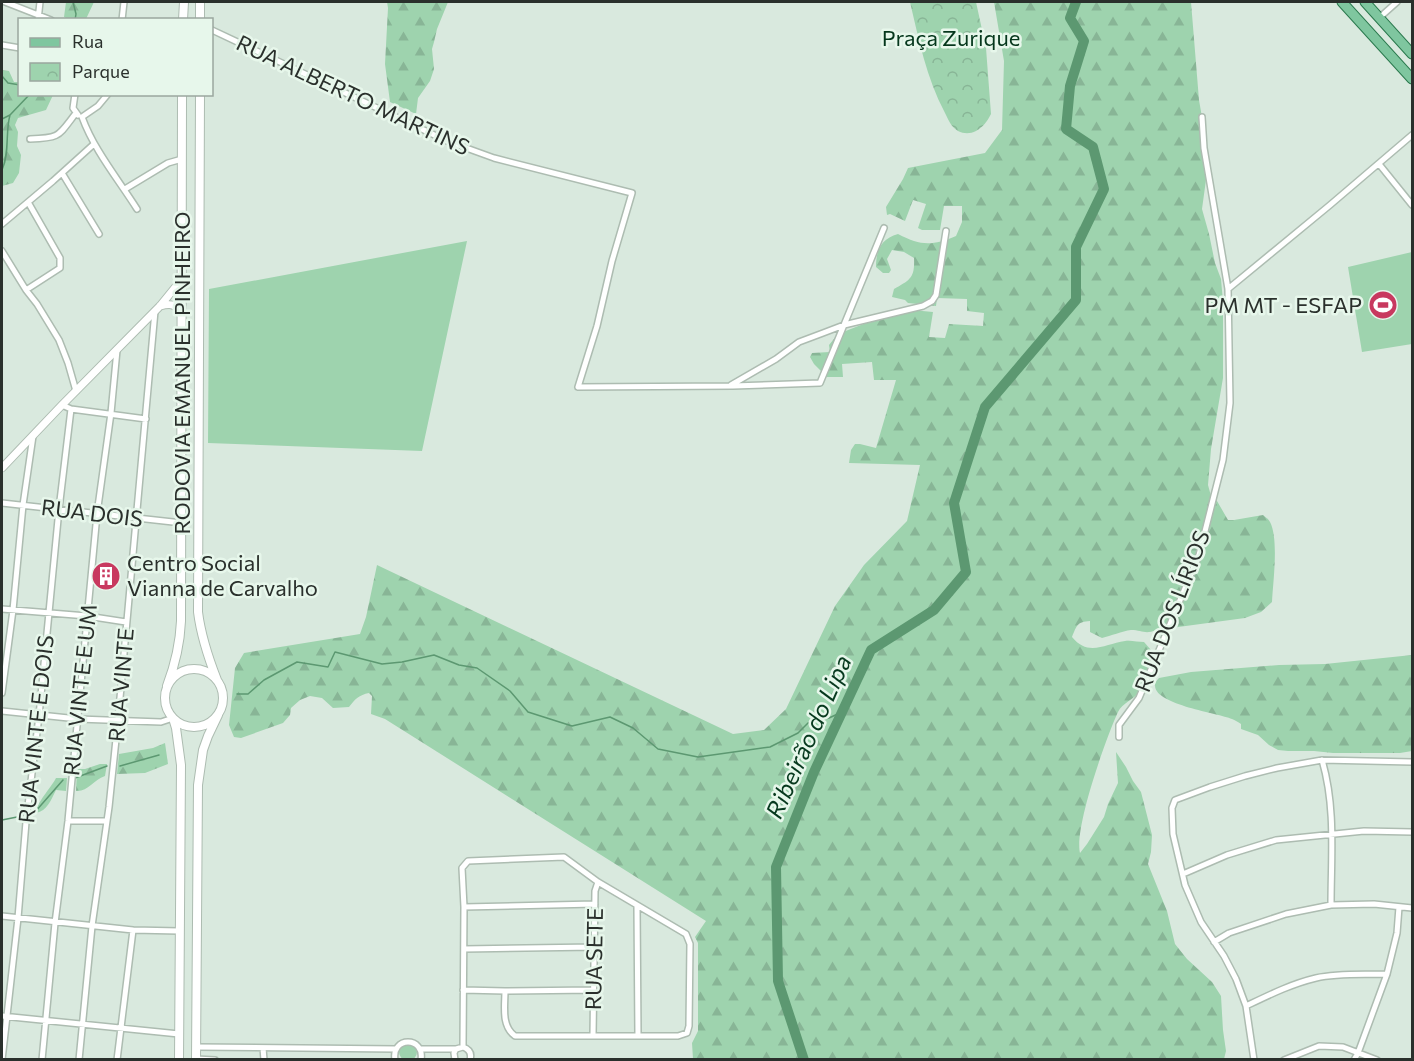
<svg xmlns="http://www.w3.org/2000/svg" width="1414" height="1061" viewBox="0 0 1414 1061" font-family="Commissioner,sans-serif">
	<style>
		.grass { fill: #9ed3ae }
		.forest { fill: url(#forest-firs) }
		.park { fill: url(#park-crowns) }
		.lines { fill: none; stroke-linecap: round; stroke-linejoin: round }
		.stream { stroke: #5c9871; stroke-width: 1.5 }
		.river { stroke: #5c9871; stroke-width: 10 }
		.minor-casing { stroke: #adbcb1; stroke-width: 8 }
		.tertiary-casing { stroke: #adbcb1; stroke-width: 9 }
		.secondary-casing { stroke: #adbcb1; stroke-width: 10 }
		.primary-casing { stroke: #2a794d; stroke-width: 11 }
		.minor { stroke: #fff; stroke-width: 5 }
		.tertiary { stroke: #fff; stroke-width: 7 }
		.secondary { stroke: #fff; stroke-width: 8 }
		.primary { stroke: #7fc69f; stroke-width: 9 }
		.labels { text-anchor: middle; stroke-width: 5; stroke-linejoin: round; paint-order: stroke }
		.park-label { font-size: 22px; fill: #05371c; stroke: #e7f7eb }
		.street-label { font-size: 22px; fill: #2a302c; stroke: #e7f7eb }
		.poi-label { font-size: 22px; fill: #2a302c; stroke: #e7f7eb; text-anchor: end }
		.water-label { font-size: 24px; font-style: italic; fill: #07391e; stroke: #e7f7eb }
	</style>
	<defs>
		<pattern id="forest-firs" width="22" height="20" patternUnits="userSpaceOnUse" patternTransform="scale(1.5)"><rect width="22" height="20" fill="#9ed3ae"/><path d="M5 1l3.5 6h-7zM16 11l3.5 6h-7z" fill="#88b596"/></pattern>
		<pattern id="park-crowns" width="20" height="18" patternUnits="userSpaceOnUse" patternTransform="scale(1.5)"><rect width="20" height="18" fill="#9ed3ae"/><path d="M2 6a3 3 0 1 1 6 0M12 15a3 3 0 1 1 6 0" fill="none" stroke="#88b596"/></pattern>
	</defs>
	<rect width="100%" height="100%" fill="#d9e9de"/>
	<path class="grass" d="M467 241 422 451 208 443 209 289Z
		M1412 252V344L1362 352 1348 267Z
		M399 1052a9 9 0 1 1 18 0a9 9 0 1 1-18 0Z"/>
	<path class="forest" d="M66 2H94L86 19H68L64 17Z
		M387 2H448L437 29 434 42 432 49 434 69 430 81 418 98 416 114 390 102 385 64 388 8Z
		M994 2H1191L1199 100 1209 158 1202 209 1209 234 1215 263 1221 279 1223 302V378L1211 449 1208 485 1211 496 1217 501 1228 520H1234L1263 515C1266 518 1268 518 1270 522 1279 539 1273 582 1272 602L1261 612 1245 618 1156 630C1145 635 1142 630 1131 630 1122 631 1111 636 1102 638L1090 632V621C1077 622 1077 625 1072 637 1088 657 1105 644 1125 641 1131 640 1138 642 1144 642L1151 650C1149 661 1147 681 1141 690 1135 699 1122 703 1118 712 1106 738 1074 828 1080 853L1087 844 1104 817 1108 804 1118 783 1116 752 1126 767 1133 781 1141 792 1152 835 1151 852 1148 864 1167 911 1175 944 1187 959 1212 982 1221 996 1223 1030 1226 1051 1224 1059H693L692 1043 698 1031V943L695 937 706 921 385 719 371 714 372 696 369 693C359 695 355 699 349 707L333 708 322 698 310 696 300 700 291 708 290 715 283 723 241 738 234 737 229 725 235 668 244 653 360 634 366 617 377 565 733 734 764 730 786 709 835 606 864 565 907 521 920 465 849 463 851 450 855 444H860L876 448 896 380H874L872 362 842 364 843 377H827L814 364 810 357 812 353 830 352 829 345 838 334 866 323 912 310 933 312 929 337 945 338 949 324 983 326 984 313 967 311V299L937 298 936 306 908 303 905 300 892 297 894 289C910 280 915 278 914 258L904 252 892 250 887 259 891 270 889 273H883L876 267C876 250 881 239 898 234 921 246 932 246 956 236L962 222V206H944L940 230H922L918 228 926 204 913 200 905 221 890 214 887 215 886 207 903 179 908 168 985 153 1002 130 1004 61Z
		M2 70 9 71 14 82H19L20 94 53 95 46 110 18 118 15 125 18 132 17 146 21 155 19 173 13 183 2 186Z
		M1412 655V751L1400 753H1333L1314 751H1288L1278 750 1269 745 1258 735 1241 729V724C1238 722 1235 720 1232 719 1218 713 1156 705 1155 686 1154 683 1157 680 1159 678L1191 672 1279 665 1325 664Z
		M165 743 168 764 145 773 117 774 119 754 153 748Z
		M100 764H107L105 776C93 780 88 792 76 791L77 769H85Z
		M56 778H67L66 791 56 790C51 800 47 811 36 813 36 803 51 788 56 778Z"/>
	<path class="park" d="M910 2H976L986 48 991 114C987 122 983 127 976 131 970 134 964 134 958 131 951 127 948 119 945 113 926 77 919 40 910 2Z"/>
	<g class="lines">
		<path class="stream" d="M73 2 76 14 75 20
			M2 76 8 83 20 85
			M2 119 10 115 30 94
			M2 170C10 152 5 133 10 115
			M237 694H248L264 680 297 662 328 667 335 652 382 664 402 662 434 655 459 665 477 668 510 691 528 712 572 726 610 717 633 728 658 749 698 757 770 747 798 733 808 723 829 718 842 712
			M120 766 159 755
			M75 778 107 766
			M35 812 63 780
			M2 820 22 816"/>
		<path class="river" d="M804 1060 778 981 776 867 814 772 871 650 934 610 966 572 954 503 985 407 1076 300V247L1104 189 1093 147 1066 129 1070 86 1084 41 1070 18 1076 2"/>
		<g class="minor-casing">
			<path id="minor" d="M5 2 51 20
				M1379 18 1397 2
				M38 20 40 2
				M122 20 124 2
				M212 30 447 141 494 158 632 193 612 261 597 326 578 387 733 386 820 383 884 228
				M2 45 20 48
				M75 94 73 108 78 115
				M82 117C94 150 118 179 137 209
				M82 117 98 106 108 94
				M30 139C61 138 58 136 76 113
				M1379 164 1412 205
				M62 173 99 234
				M125 189 168 163 182 159
				M2 224 53 181 94 144
				M2 251 26 290 37 304 59 340 68 363 76 391
				M1228 289 1330 205 1412 135
				M26 290 60 268V258L28 202
				M731 385 776 359 799 342 823 333 844 325 923 306 932 301 936 295 946 231
				M71 409 146 419
				M2 503 182 523
				M2 609 87 616 126 622
				M2 693 13 610 23 505 33 436
				M2 711 78 719 161 722 173 718
				M1119 737V725L1139 698 1199 555 1223 460 1230 403 1228 289 1204 148 1202 117
				M1322 760C1336 807 1331 857 1331 905
				M68 821H106
				M1183 874 1227 855 1276 840 1364 831 1412 832
				M637 906 638 1036
				M464 907 595 904
				M2 916 133 930 179 931
				M1214 942 1229 933 1286 914 1331 905 1374 904 1412 908
				M464 949 595 947
				M463 990 505 991 594 990
				M1246 1006C1269 995 1291 984 1316 978 1339 973 1363 975 1387 974
				M2 1016 179 1034
				M593 1036 595 891 598 882
				M196 1047 396 1049
				M463 1047 464 907 462 868 468 861 564 857 598 882 686 934 690 944 689 1026 687 1033 678 1036H515C501 1026 505 1006 505 991
				M263 1048 264 1060
				M421 1049H456
				M196 1059 215 1060
				M2 1060 18 918 26 822 39 716 59 509 71 409 62 405
				M42 1060 55 923 68 821 97 514 111 413 117 350
				M79 1060 92 926 109 807 118 720 155 311
				M117 1060 133 930
				M395 1060C391 1036 425 1036 421 1060
				M455 1060 454 1053 456 1049 463 1047C469 1049 472 1053 470 1060
				M1254 1060 1246 1006 1236 979 1224 956 1201 922 1185 885 1173 834 1172 808 1175 800 1210 787 1245 776 1277 768 1322 760 1412 762
				M1284 1060 1319 1046 1343 1047 1377 1060
				M1354 1060 1358 1053 1387 974 1397 933 1399 907"/>
		</g>
		<g class="tertiary-casing">
			<path id="tertiary" d="M160 306C172 303 176 304 181 315
				M2 468 62 405 160 306 182 279"/>
		</g>
		<g class="secondary-casing">
			<path id="secondary" d="M183 20 184 2
				M200 20V2
				M200 94 198 612C201 636 208 657 217 680
				M165 698a29 29 0 1 1 58 0a29 29 0 1 1-58 0Z
				M167 686C175 665 180 644 181 621L182 94
				M173 718 176 728 181 765 179 1060
				M196 1060 198 785 203 750 208 736 218 715"/>
		</g>
		<g class="primary-casing">
			<path id="primary" d="M1342 2 1412 79
				M1365 2 1412 54"/>
		</g>
		<use href="#minor" class="minor"/>
		<use href="#tertiary" class="tertiary"/>
		<use href="#secondary" class="secondary"/>
		<use href="#primary" class="primary"/>
	</g>
	<defs>
		<g id="stadium-disc" transform="scale(1.5)"><circle r="9.5" fill="#c8395f" stroke="#e7f7eb"/><path d="M0-5a6.5 5 0 1 0 0 10a6.5 5 0 1 0 0-10ZM-3.5-1.8h7v3.6h-7Z" fill="#fff"/></g>
		<g id="building-disc" transform="scale(1.5)"><circle r="9.5" fill="#c8395f" stroke="#e7f7eb"/><path d="M-4-6H4V6H1V3H-1V6H-4ZM-2.5-4.3h1.7v1.8h-1.7ZM.8-4.3h1.7v1.8H.8ZM-2.5-1h1.7V.8h-1.7ZM.8-1h1.7V.8H.8Z" fill="#fff"/></g>
	</defs>
	<g fill-rule="evenodd">
		<use href="#stadium-disc" x="1383" y="305"/>
		<use href="#building-disc" x="106" y="576"/>
	</g>
	<g class="labels">
		<g class="park-label">
			<text x="951" y="46">Praça Zurique</text>
		</g>
		<g class="street-label">
			<text transform="translate(353 95) rotate(25)" y="8">RUA ALBERTO MARTINS</text>
			<text transform="translate(182 373) rotate(-90)" y="8">RODOVIA EMANUEL PINHEIRO</text>
			<text transform="translate(92 513) rotate(7)" y="8">RUA DOIS</text>
			<text transform="translate(1172 611) rotate(-69)" y="8">RUA DOS LÍRIOS</text>
			<text transform="translate(121 685) rotate(-85)" y="8">RUA VINTE</text>
			<text transform="translate(80 690) rotate(-84)" y="8">RUA VINTE E UM</text>
			<text transform="translate(36 729) rotate(-84)" y="8">RUA VINTE E DOIS</text>
			<text transform="translate(594 959) rotate(-89)" y="8">RUA SETE</text>
		</g>
		<g class="poi-label">
			<text x="1362" y="313">PM MT - ESFAP</text>
			<text x="127" y="571" text-anchor="start">Centro Social<tspan x="127" dy="25">Vianna de Carvalho</tspan></text>
		</g>
		<g class="water-label">
			<text transform="translate(809 737) rotate(-66)" y="8">Ribeirão do Lipa</text>
		</g>
	</g>
	<rect width="1414" height="1061" fill="none" stroke="#2a302c" stroke-width="6"/>
	<rect x="18" y="18" width="195" height="78" fill="#e7f7eb" stroke="#9ba79f" stroke-width="1.5"/>
	<rect x="30" y="38" width="30" height="9" fill="#7fc69f" stroke="#9ba79f" stroke-width="1.5"/>
	<text x="72" y="48" font-size="18" fill="#2a302c">Rua</text>
	<rect x="30" y="63" width="30" height="18" fill="url(#park-crowns)" stroke="#9ba79f" stroke-width="1.5"/>
	<text x="72" y="78" font-size="18" fill="#2a302c">Parque</text>
</svg>
